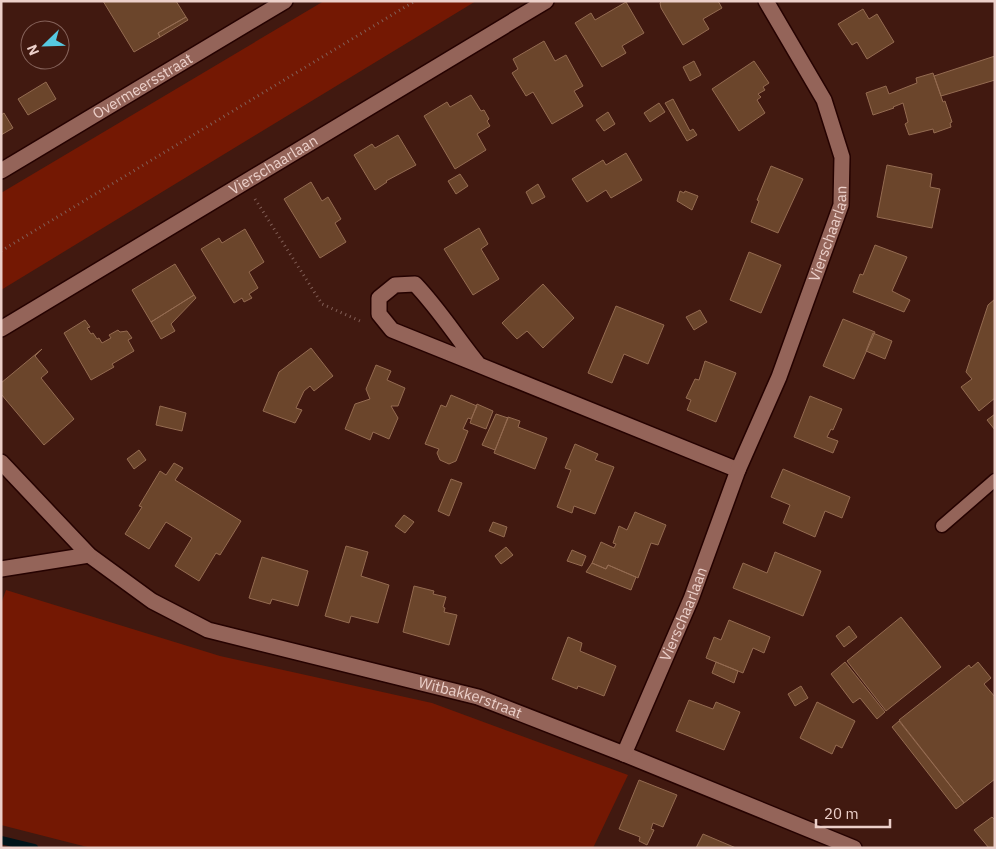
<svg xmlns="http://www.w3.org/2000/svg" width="996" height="849" viewBox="0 0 996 849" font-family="'IBM Plex Sans',sans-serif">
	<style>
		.green { fill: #741803 }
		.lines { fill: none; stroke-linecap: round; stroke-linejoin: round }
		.stream { stroke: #001419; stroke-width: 8 }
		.building { fill: #6b452b; stroke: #946b51 }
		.lane-casing { stroke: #250200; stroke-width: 15 }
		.street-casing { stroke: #250200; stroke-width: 18 }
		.path { stroke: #825f57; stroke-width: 3; stroke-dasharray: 1 4; stroke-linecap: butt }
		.lane { stroke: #946459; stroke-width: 12 }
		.street { stroke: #946459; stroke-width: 15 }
		.labels { text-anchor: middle; stroke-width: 4; stroke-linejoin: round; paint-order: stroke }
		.street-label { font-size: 15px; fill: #ecd0ca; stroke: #411910 }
	</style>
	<rect width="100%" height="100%" fill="#411910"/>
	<path class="green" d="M324 1H476L1 290V193Z
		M6 590 220 656 432 703 628 775 593 848H91L1 825V604Z"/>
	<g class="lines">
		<path class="stream" d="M1 840 34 848"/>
	</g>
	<path class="building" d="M103 1H176L186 17 158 33 160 37 134 52Z
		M662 1H718L722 8 703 19 709 29 683 45 661 8 660 3Z
		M626 2 644 33 622 46 626 53 602 67 575 23 591 13 595 20Z
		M863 9 869 19 877 14 894 42 867 59 857 42 852 45 838 24Z
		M186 17 188 20 160 37 158 33Z
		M544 41 555 61 566 55 583 86 574 91 583 106 552 124 533 92 526 96 512 73 518 69 513 59Z
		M995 56V80L941 96 934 76Z
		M694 61 701 75 690 81 683 67Z
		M754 61 769 83 763 87 765 90 758 94 761 97 757 100 765 113 739 131 712 89Z
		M933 73 943 102 945 101 952 122 950 123 951 127 934 133 933 129 909 135 905 124 908 122 903 103 893 107 894 108 873 115 866 93 886 86 889 94 917 83 916 78Z
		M46 82 56 99 28 115 18 99Z
		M471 95 481 111 484 110 489 119 487 121 490 126 477 134 486 150 455 169 424 116 447 102 450 107Z
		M673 99 690 131 693 129 697 135 687 141 665 103Z
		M659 103 665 112 650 122 644 113Z
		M608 112 615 124 604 131 596 120Z
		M4 113 13 128 1 135V115Z
		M398 135 416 165 386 181 387 182 375 190 354 155 372 144 375 148Z
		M626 153 642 180 611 198 606 190 587 202 572 179 603 160 606 165Z
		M887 165 932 174 930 187 940 189 932 228 877 217Z
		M771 166 803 179 778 233 751 222 759 201 757 200Z
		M460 174 468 186 456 194 448 181Z
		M311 182 322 201 328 197 341 219 335 223 346 242 320 258 284 199Z
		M538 184 545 197 532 204 526 192Z
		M680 191 684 193 685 191 698 196 692 210 677 201Z
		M479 228 488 244 481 249 499 279 473 295 444 249Z
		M245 229 264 262 249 272 258 288 249 294 252 298 244 302 242 298 234 303 201 249 219 238 222 243Z
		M875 245 907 257 892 291 910 300 904 312 853 292 860 274 863 275Z
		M749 252 781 265 761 313 730 300Z
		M175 264 194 295 151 322 132 290Z
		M543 284 574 318 543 348 527 331 517 339 502 323Z
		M194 295 196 298 171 324 175 331 161 339 151 322Z
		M995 299V398L979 411 961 387 972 379 966 372 988 305Z
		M616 306 664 325 648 364 624 354 612 383 588 373Z
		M700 310 707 322 694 330 686 317Z
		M843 319 875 332 854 379 823 366Z
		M85 320 90 327 87 328 91 334 93 333 97 339 99 338 102 343 111 338 109 335 118 330 120 332 127 331 132 338 128 340 134 351 112 364 114 367 91 380 64 333Z
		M873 333 892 341 885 359 866 351Z
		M311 348 333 376 314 391 310 386 304 391 296 408 302 410 295 423 263 411 279 372Z
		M42 349 35 356 48 372 41 378 74 419 44 445 1 394V383Z
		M705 361 736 373 716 422 687 410 691 400 686 398 695 379 699 380Z
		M376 365 391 371 387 380 405 388 398 406H391L398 418 389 439 373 432 370 440 345 429 355 404 370 399 366 389Z
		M451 395 477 406 471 419 468 418 463 429 468 431 456 461 449 464 440 460 437 453 439 449 425 444 441 405 446 407Z
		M810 396 842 409 833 430 831 429 827 437 838 441 833 453 794 437Z
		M477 404 493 411 486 429 470 423Z
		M160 406 186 413 182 431 156 425Z
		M496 414 508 418 495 450 482 445Z
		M995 414V430L987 420Z
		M508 417 520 421 518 427 547 438 535 469 494 453Z
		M575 444 598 454 595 460 614 467 595 514 574 506 572 513 557 507 571 470 565 468Z
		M139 450 146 460 134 469 127 459Z
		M174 463 183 468 175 480 241 521 220 555 216 553 199 581 175 566 192 538 166 522 149 549 125 534 142 507 139 506 160 471 166 475Z
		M783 469 850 497 842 518 825 511 815 537 783 523 790 505 771 497Z
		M451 479 462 483 449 516 438 511Z
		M635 512 666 525 658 545 651 543 638 578 608 565 606 569 592 563 601 542 614 548 616 544 613 543 619 526 627 530Z
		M404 515 414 522 405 533 395 526Z
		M493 522 507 527 504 537 489 531Z
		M346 546 368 552 361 576 389 585 378 623 351 616 349 623 325 616Z
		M506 547 513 555 501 564 495 556Z
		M572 550 586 556 582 566 567 561Z
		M775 552 821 571 803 616 733 588 743 563 767 573Z
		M262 557 308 571 298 606 272 599 270 604 249 598Z
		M592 563 606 569 608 565 636 577 631 590 586 572Z
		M414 586 434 591 433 594 446 597 443 607 445 608 444 612 457 615 449 645 403 632Z
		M901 617 941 667 886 711 847 661Z
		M729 620 770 637 764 653 753 648 743 673 706 658 714 637 721 640Z
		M849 626 857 637 844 647 836 636Z
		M568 637 582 643 580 651 616 666 604 696 578 686 577 689 552 679Z
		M716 662 738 671 734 683 712 673Z
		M845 662 885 712 877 719 860 698 853 703 831 674Z
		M978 662 991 678 984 684 995 697V779L964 803 899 720 969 665 971 668Z
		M801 686 808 698 795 706 788 694Z
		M689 700 713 709 716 702 740 712 724 750 676 731Z
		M817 702 855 721 842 748 836 745 832 754 800 738Z
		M899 721 964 803 956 809 892 727Z
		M639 780 677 795 663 827 653 823 651 829 654 830 647 845 639 841 640 837 619 829Z
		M992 817 995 820V848H989L974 830Z
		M703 834 736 848H696Z"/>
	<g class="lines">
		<g class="lane-casing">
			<path id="lane" d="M942 526 995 480"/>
		</g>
		<g class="street-casing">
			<g id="street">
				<path id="s1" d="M1 171 285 1"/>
				<path id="s2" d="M1 329 546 1"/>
				<path d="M479 365 392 330 379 314V298L395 285 415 284C439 309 457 338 479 365L738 470"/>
				<path id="s3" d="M1 462 89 555 152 601 208 630 478 697 624 754 854 848"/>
				<path d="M1 569 89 555"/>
				<path id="s4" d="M624 754 691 599 738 470 779 377 841 205 842 157 824 100 766 1"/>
			</g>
		</g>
		<path class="path" d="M255 199 322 304 360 321 362 320
			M1 251 415 1"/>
		<use href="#lane" class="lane"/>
		<use href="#street" class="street"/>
	</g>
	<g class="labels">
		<g class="street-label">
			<text dy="5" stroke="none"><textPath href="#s1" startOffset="165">Overmeersstraat</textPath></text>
			<text dy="5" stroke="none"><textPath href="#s2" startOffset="318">Vierschaarlaan</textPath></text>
			<text dy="5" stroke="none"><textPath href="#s4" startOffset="560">Vierschaarlaan</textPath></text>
			<text dy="5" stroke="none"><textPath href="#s4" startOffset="152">Vierschaarlaan</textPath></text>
			<text dy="5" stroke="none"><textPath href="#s3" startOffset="540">Witbakkerstraat</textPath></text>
		</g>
	</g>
	<rect width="996" height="849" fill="none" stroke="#ecd0ca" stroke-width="5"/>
	<g transform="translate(45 45) rotate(247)"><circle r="24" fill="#411910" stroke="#85625a"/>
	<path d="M0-4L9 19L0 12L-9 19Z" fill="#56c9e1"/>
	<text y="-8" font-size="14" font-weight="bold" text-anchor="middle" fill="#ecd0ca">N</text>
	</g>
	<path d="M816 819v8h74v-8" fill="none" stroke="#ecd0ca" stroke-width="2.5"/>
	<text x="824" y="819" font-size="15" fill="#ecd0ca" stroke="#411910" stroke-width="4" paint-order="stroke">20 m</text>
</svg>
